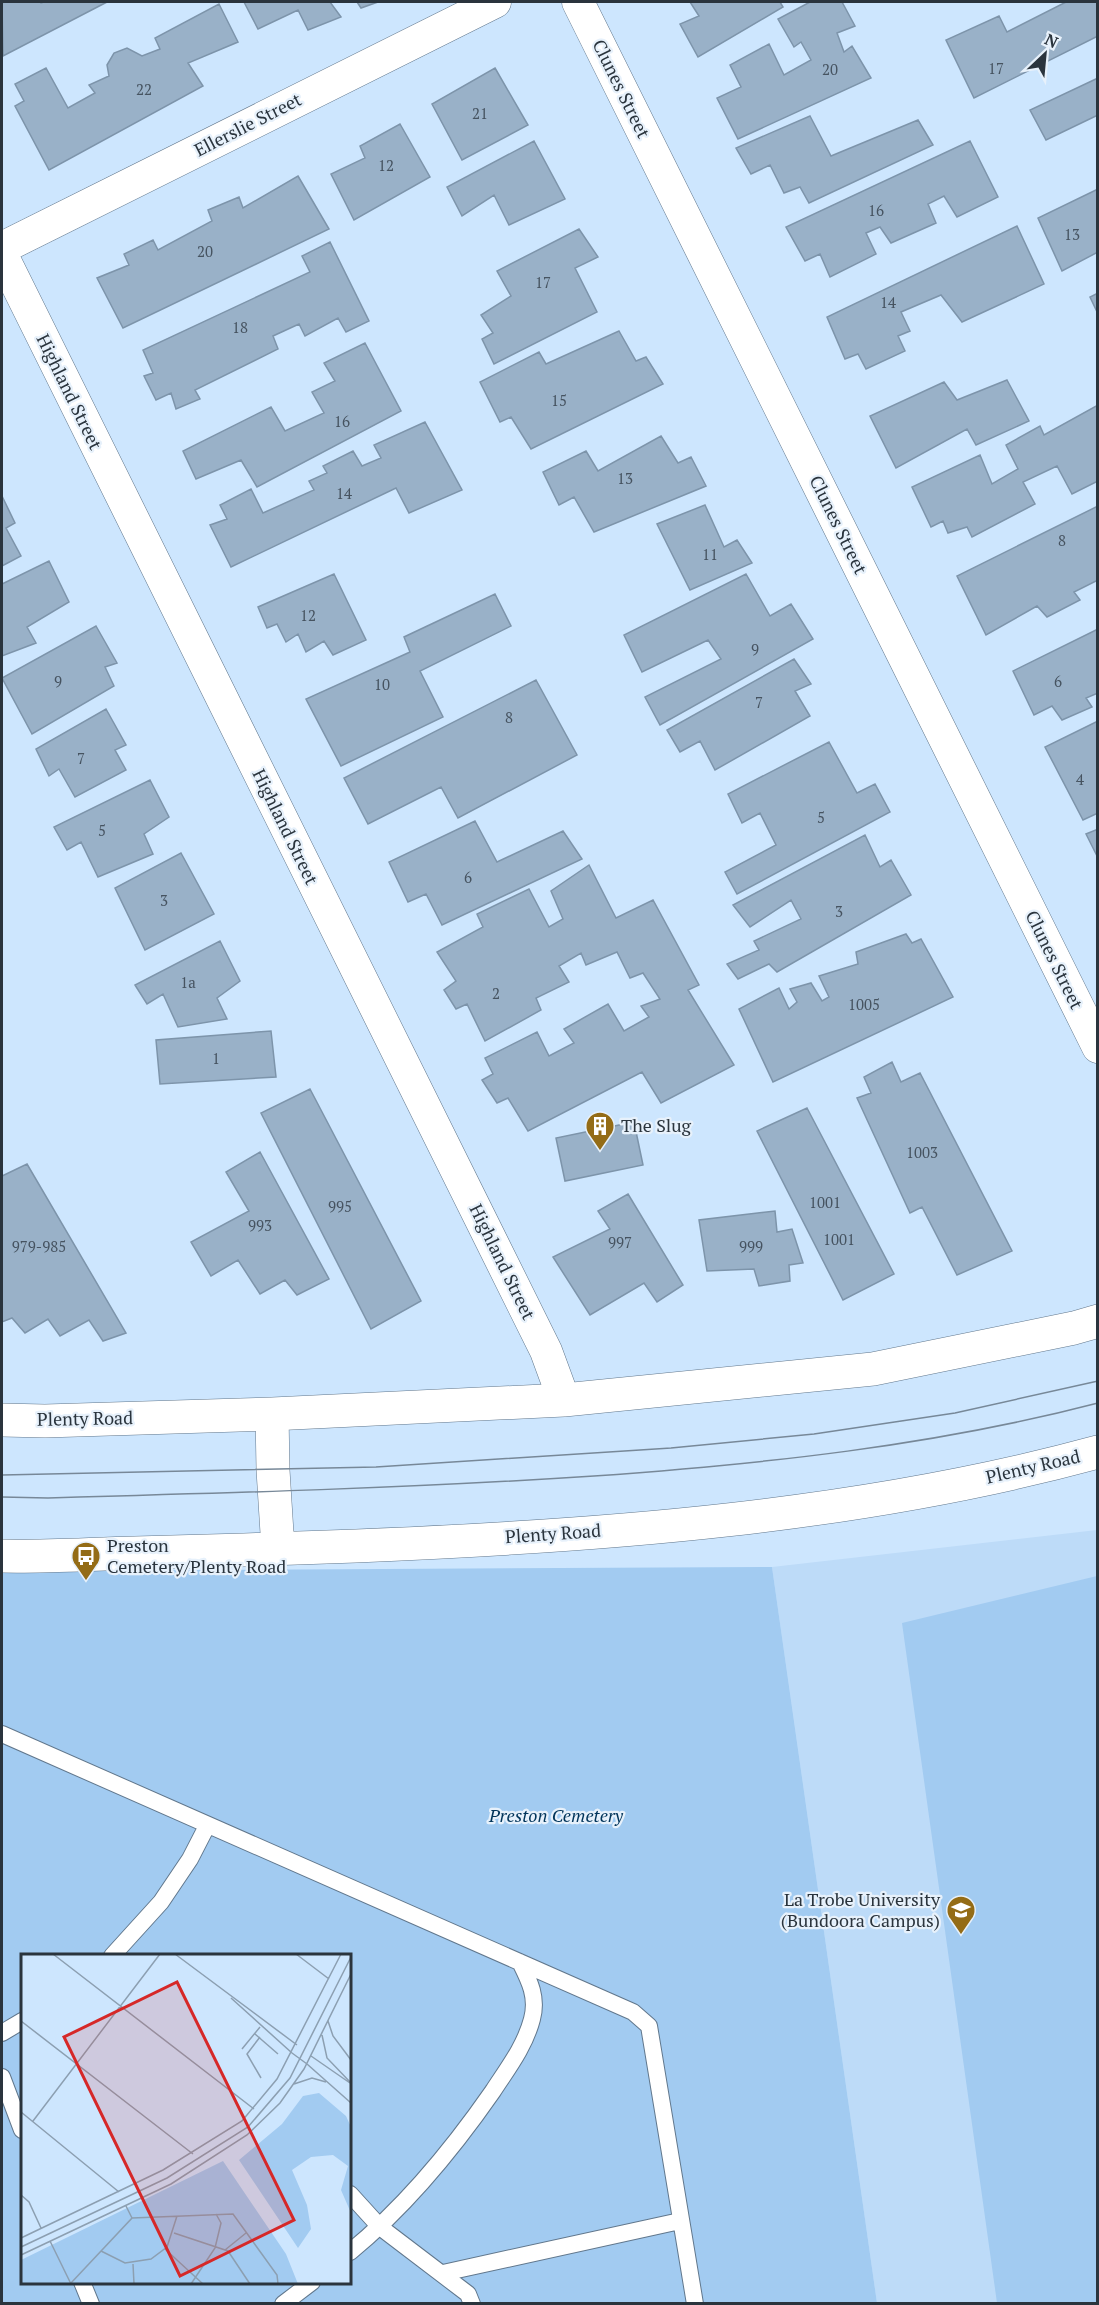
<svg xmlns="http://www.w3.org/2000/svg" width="1099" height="2305" viewBox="0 0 1099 2305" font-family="'PT Serif',serif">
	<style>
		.built { fill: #bddbf8 }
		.green { fill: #a2cbf1; fill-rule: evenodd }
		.building { fill: #99b1c8; stroke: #7d94aa; stroke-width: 1.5 }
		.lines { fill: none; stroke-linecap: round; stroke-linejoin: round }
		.lane-casing { stroke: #61778c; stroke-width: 18 }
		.street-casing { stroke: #61778c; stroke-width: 33 }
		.highway-casing { stroke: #61778c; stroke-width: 34 }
		.lane { stroke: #fff; stroke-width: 16 }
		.street { stroke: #fff; stroke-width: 32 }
		.highway { stroke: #fff; stroke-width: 33 }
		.tram { stroke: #778898; stroke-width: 1.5 }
		.labels { text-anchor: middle; stroke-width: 4.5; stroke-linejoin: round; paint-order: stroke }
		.number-label { font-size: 15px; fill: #465360 }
		.street-label { font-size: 18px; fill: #2a343d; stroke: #e7f1fb }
		.poi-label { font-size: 18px; fill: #2a343d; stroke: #e7f1fb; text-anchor: start }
		.park-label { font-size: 18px; font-style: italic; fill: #00345a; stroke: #e7f1fb }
		.inset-road { fill: none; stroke: #8c9fb1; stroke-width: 1.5 }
		.view { fill: #d62828; fill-opacity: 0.15; stroke: #d62828; stroke-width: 3 }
		.inset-edge { fill: none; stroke: #2a343d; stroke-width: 3 }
	</style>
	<rect width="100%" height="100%" fill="#cde6fe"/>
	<path class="built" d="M1097 1530V2303H877L772 1567Z"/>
	<path class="green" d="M772 1567 877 2303H2V1571ZM22 1956H350V2282H22Z
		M1097 1576V2303H997L902 1623Z"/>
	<path class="building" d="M4 2H40L41 3 44 2H107L3 56 2 3Z
		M244 2H330L341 17 308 30 298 10 258 29Z
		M357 2H378L361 8Z
		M690 2H780L783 7 698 57 680 24 699 16Z
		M810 2H842L855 26 837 33 844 52 852 46 871 78 738 139 717 98 741 87 730 65 769 44 784 75 811 60 801 42 794 47 778 19Z
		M1066 2H1098V36L974 98 946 40 999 16 1007 32Z
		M219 4 238 42 188 63 203 86 49 170 15 106 24 101 15 84 46 68 68 108 95 93 89 85 109 76 107 65 114 53 127 48 142 56 160 49 155 38Z
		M495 68 528 125 462 160 432 104Z
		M1098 78V115L1046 140 1030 110Z
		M810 116 831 156 918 120 933 145 809 203 800 187 784 193 770 165 751 174 736 148Z
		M400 124 430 177 354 220 331 174 365 158 360 146Z
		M534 141 565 199 509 225 494 195 462 216 447 187Z
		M970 141 998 197 957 217 944 196 928 204 936 223 891 243 880 227 866 233 876 254 830 277 820 254 805 261 786 227Z
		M298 176 329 229 123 328 97 278 129 265 124 254 153 240 158 250 212 221 208 210 239 197 243 208Z
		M1098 189V252L1062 271 1038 218Z
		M1017 226 1044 284 962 322 941 295 901 312 910 331 898 336 905 351 866 369 858 354 845 359 827 317Z
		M579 229 598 257 575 268 597 312 494 364 482 339 493 333 481 315 511 296 497 271Z
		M330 242 369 321 346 332 338 318 305 336 299 324 273 336 278 349 195 390 200 399 176 409 171 393 156 400 144 376 153 373 143 350 310 272 302 256Z
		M1098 293V314L1090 297Z
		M619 331 636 361 646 357 663 384 531 449 511 417 500 422 480 382 539 352 546 364Z
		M365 343 401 411 257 487 241 460 196 479 183 451 271 407 285 431 324 413 312 392 335 381 324 363Z
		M1007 380 1029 421 976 445 967 429 896 468 870 416 944 382 957 400Z
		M1098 405V481L1072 494 1057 466 1023 482 1035 504 972 537 967 527 948 533 943 521 931 527 912 487 980 455 992 484 1018 469 1006 445 1040 426 1044 435Z
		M425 422 462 490 409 513 396 488 231 567 210 525 227 519 220 505 251 489 263 513 314 490 309 481 327 473 323 466 353 451 362 466 381 458 374 445Z
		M661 436 678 463 691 457 706 486 594 532 574 497 559 505 543 472 586 451 598 471Z
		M2 496 15 523 6 528 21 556 2 566Z
		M705 505 724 547 737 540 752 563 690 590 657 524Z
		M1098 506V580L1074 592 1080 600 1047 617 1037 606 986 635 957 576Z
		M49 561 69 602 27 627 36 643 2 656V584Z
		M334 574 366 640 333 655 324 641 306 652 298 634 286 642 277 624 267 628 258 607Z
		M746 574 770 616 791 604 813 639 660 725 645 697 721 659 708 640 642 672 624 635Z
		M495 594 511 626 420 671 443 717 341 766 306 699 410 652 404 637Z
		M96 626 117 663 105 667 114 686 32 734 2 678Z
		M1098 629V693L1086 698 1092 707 1062 720 1052 706 1034 715 1013 671Z
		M794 659 811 684 795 691 810 716 715 770 700 741 680 752 667 730Z
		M536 680 577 755 458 818 441 787 368 824 344 778Z
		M106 709 126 745 115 750 126 770 75 797 59 769 49 776 36 749Z
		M1098 721V813L1083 820 1045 747Z
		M829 742 857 793 875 784 890 812 737 894 725 872 776 845 760 813 742 823 728 794Z
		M150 780 169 817 144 834 153 854 98 877 81 842 67 850 54 827Z
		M475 821 497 862 563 831 582 859 442 925 426 894 408 902 389 862Z
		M1098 829V858L1086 834Z
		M865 835 880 867 891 860 911 895 777 972 769 964 738 979 727 964 759 950 754 941 801 919 791 900 750 927 733 905Z
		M181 853 214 914 145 950 115 888Z
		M589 865 616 918 653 900 699 985 688 990 734 1065 661 1103 642 1072 528 1131 508 1098 497 1103 482 1080 493 1074 485 1058 537 1032 549 1056 574 1043 564 1029 608 1004 624 1031 649 1017 641 1006 660 999 643 973 630 978 617 952 586 965 581 953 559 966 569 982 536 998 541 1010 485 1041 467 1004 456 1009 444 990 456 981 437 952 483 927 477 914 529 889 549 927 563 919 551 891Z
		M906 934 912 943 921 939 953 997 773 1082 739 1009 779 988 789 1009 797 1002 790 989 811 983 822 1001 829 997 819 976 858 964 856 952Z
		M220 941 240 981 217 998 227 1019 178 1027 163 994 147 1004 135 985Z
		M271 1031 276 1077 160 1084 156 1040Z
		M892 1062 901 1082 920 1073 1012 1251 957 1275 922 1207 910 1213 857 1098 871 1093 864 1077Z
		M310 1089 421 1301 371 1329 261 1113Z
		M807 1108 894 1274 843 1300 757 1131Z
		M634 1122 643 1165 565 1181 556 1138Z
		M260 1152 329 1279 297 1295 285 1280 260 1294 238 1260 211 1276 191 1242 249 1211 226 1172Z
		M27 1164 126 1333 103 1341 89 1320 60 1336 48 1319 25 1333 12 1318 2 1322V1176Z
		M628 1194 683 1285 657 1302 644 1283 590 1315 553 1257 610 1229 598 1211Z
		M775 1211 777 1232 792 1229 803 1263 789 1265 790 1281 759 1286 754 1269 707 1271 699 1220Z"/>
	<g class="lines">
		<g class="lane-casing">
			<path id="lane" d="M2 1734 633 2012 649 2026 695 2304
				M112 1956 161 1902 190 1859 207 1826
				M2 2033 22 2021
				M2 2077 22 2130
				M350 2194 380 2227 468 2294 472 2304
				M350 2252C405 2207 452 2150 493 2091 508 2068 525 2046 532 2019 538 1997 529 1980 520 1962
				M443 2273 680 2221
				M82 2282 91 2304
				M283 2304 312 2282"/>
		</g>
		<g class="street-casing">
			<path id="street" d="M578 2 1098 1047
				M2 248 495 2
				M2 255 546 1351 564 1400"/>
		</g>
		<g class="highway-casing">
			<path id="highway" d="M272 1414 273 1470 278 1549
				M2 1420 45 1421 272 1414 564 1400 873 1369 1074 1328 1098 1321
				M2 1556C46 1557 90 1554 135 1553 209 1551 282 1549 356 1546 602 1536 860 1517 1098 1452"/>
		</g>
		<use href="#lane" class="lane"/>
		<use href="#street" class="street"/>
		<use href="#highway" class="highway"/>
		<path class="tram" d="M2 1475 376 1467 671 1448 814 1434 955 1413 1098 1381
			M2 1497 48 1498C230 1493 412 1488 594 1476 763 1464 933 1446 1098 1403"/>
	</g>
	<defs>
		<g id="building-pin" transform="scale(1.5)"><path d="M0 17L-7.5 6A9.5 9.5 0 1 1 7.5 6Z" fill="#946c16" stroke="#e7f1fb"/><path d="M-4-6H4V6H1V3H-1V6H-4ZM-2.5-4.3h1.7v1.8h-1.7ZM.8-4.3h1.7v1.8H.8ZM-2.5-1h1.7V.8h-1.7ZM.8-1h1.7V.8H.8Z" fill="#fff"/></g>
		<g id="bus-pin" transform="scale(1.5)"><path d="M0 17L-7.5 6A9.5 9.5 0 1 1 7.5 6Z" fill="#946c16" stroke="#e7f1fb"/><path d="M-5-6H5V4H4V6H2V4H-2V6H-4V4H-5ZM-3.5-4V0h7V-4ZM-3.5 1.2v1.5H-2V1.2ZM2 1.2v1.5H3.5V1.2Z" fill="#fff"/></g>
		<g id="university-pin" transform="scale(1.5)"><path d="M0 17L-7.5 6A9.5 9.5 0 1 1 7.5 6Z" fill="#946c16" stroke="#e7f1fb"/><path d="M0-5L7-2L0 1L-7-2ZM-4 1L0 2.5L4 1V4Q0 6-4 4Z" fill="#fff"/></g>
	</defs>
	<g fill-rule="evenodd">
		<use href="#building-pin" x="600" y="1126"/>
		<use href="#bus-pin" x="86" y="1556"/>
		<use href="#university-pin" x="961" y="1910"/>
	</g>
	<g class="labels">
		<g class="number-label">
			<text x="996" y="74">17</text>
			<text x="830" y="75">20</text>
			<text x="144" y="95">22</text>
			<text x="480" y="119">21</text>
			<text x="386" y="171">12</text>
			<text x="876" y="216">16</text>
			<text x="1072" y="240">13</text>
			<text x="205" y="257">20</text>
			<text x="543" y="288">17</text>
			<text x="888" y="308">14</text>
			<text x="240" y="333">18</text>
			<text x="559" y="406">15</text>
			<text x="342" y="427">16</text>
			<text x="625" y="484">13</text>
			<text x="344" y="499">14</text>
			<text x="1062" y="546">8</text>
			<text x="710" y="560">11</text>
			<text x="308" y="621">12</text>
			<text x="755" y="655">9</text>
			<text x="58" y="687">9</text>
			<text x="1058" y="687">6</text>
			<text x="382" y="690">10</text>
			<text x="759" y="708">7</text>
			<text x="509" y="723">8</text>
			<text x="81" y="764">7</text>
			<text x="1080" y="785">4</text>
			<text x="821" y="823">5</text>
			<text x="102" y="836">5</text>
			<text x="468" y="883">6</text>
			<text x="164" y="906">3</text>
			<text x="839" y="917">3</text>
			<text x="188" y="988">1a</text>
			<text x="496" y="999">2</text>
			<text x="864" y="1010">1005</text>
			<text x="216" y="1064">1</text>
			<text x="922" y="1158">1003</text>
			<text x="825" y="1208">1001</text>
			<text x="340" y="1212">995</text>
			<text x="260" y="1231">993</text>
			<text x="839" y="1245">1001</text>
			<text x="620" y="1248">997</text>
			<text x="39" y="1252">979-985</text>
			<text x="751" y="1252">999</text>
		</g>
		<g class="street-label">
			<text transform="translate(621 89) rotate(64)" y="6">Clunes Street</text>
			<text transform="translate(248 125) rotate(-27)" y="6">Ellerslie Street</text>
			<text transform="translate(69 392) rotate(64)" y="6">Highland Street</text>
			<text transform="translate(838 525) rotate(64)" y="6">Clunes Street</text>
			<text transform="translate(285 827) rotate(64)" y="6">Highland Street</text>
			<text transform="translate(1054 960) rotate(64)" y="6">Clunes Street</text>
			<text transform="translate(502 1262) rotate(64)" y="6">Highland Street</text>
			<text transform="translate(85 1419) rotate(-1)" y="6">Plenty Road</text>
			<text transform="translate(1033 1467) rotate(-13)" y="6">Plenty Road</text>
			<text transform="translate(553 1534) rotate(-4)" y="6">Plenty Road</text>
		</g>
		<g class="poi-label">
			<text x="621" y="1132">The Slug</text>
			<text x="107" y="1552">Preston<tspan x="107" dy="21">Cemetery/Plenty Road</tspan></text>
			<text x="940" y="1906" text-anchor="end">La Trobe University<tspan x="940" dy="21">(Bundoora Campus)</tspan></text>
		</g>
		<g class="park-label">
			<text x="556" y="1822">Preston Cemetery</text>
		</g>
	</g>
	<g transform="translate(21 1954)">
		<rect width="330" height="330" fill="#cde6fe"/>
		<path d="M298 139 325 162 330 173V259L320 236 327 212 312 201 290 203 271 216 286 251 290 275 277 294 218 206 261 170 282 142ZM202 207 265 300 277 330H0V306Z" fill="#a2cbf1"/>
		<path class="inset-road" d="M32 0 233 155M154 0 276 91M275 0 308 25M210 44 271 99M0 67 172 200M307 67 312 82 330 106M234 80 257 100M301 81 306 104 330 129M239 83 226 100 240 124M221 95 239 73M271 99 286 110M290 102 329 129M286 110 330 149M273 130 291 124 305 128M0 158 98 238M12 167 139 0M0 241 8 248 20 274M111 264 212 260 256 321 257 330M153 279 207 297 229 330M0 284 142 216 221 167 256 125 320 0M29 287 50 330M0 293 146 224 227 173 269 124 330 3M144 295 182 330M204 296 225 279M80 297 104 309 130 305 146 293 156 262M0 301 150 230 226 181 259 149 283 115 330 20M112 310 113 330M50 329 111 264 105 252M170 330 194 294 200 269 195 260"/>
		<path class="view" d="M156 28 273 266 159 322 43 83Z"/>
		<rect width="330" height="330" class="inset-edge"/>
	</g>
	<rect width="1099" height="2305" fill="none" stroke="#2a343d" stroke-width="6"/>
	<g transform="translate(1045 54) rotate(26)" stroke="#e7f1fb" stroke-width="4.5" paint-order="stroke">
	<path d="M0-4.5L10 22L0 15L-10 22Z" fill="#2a343d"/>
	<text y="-9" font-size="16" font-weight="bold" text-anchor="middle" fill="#2a343d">N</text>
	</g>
</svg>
